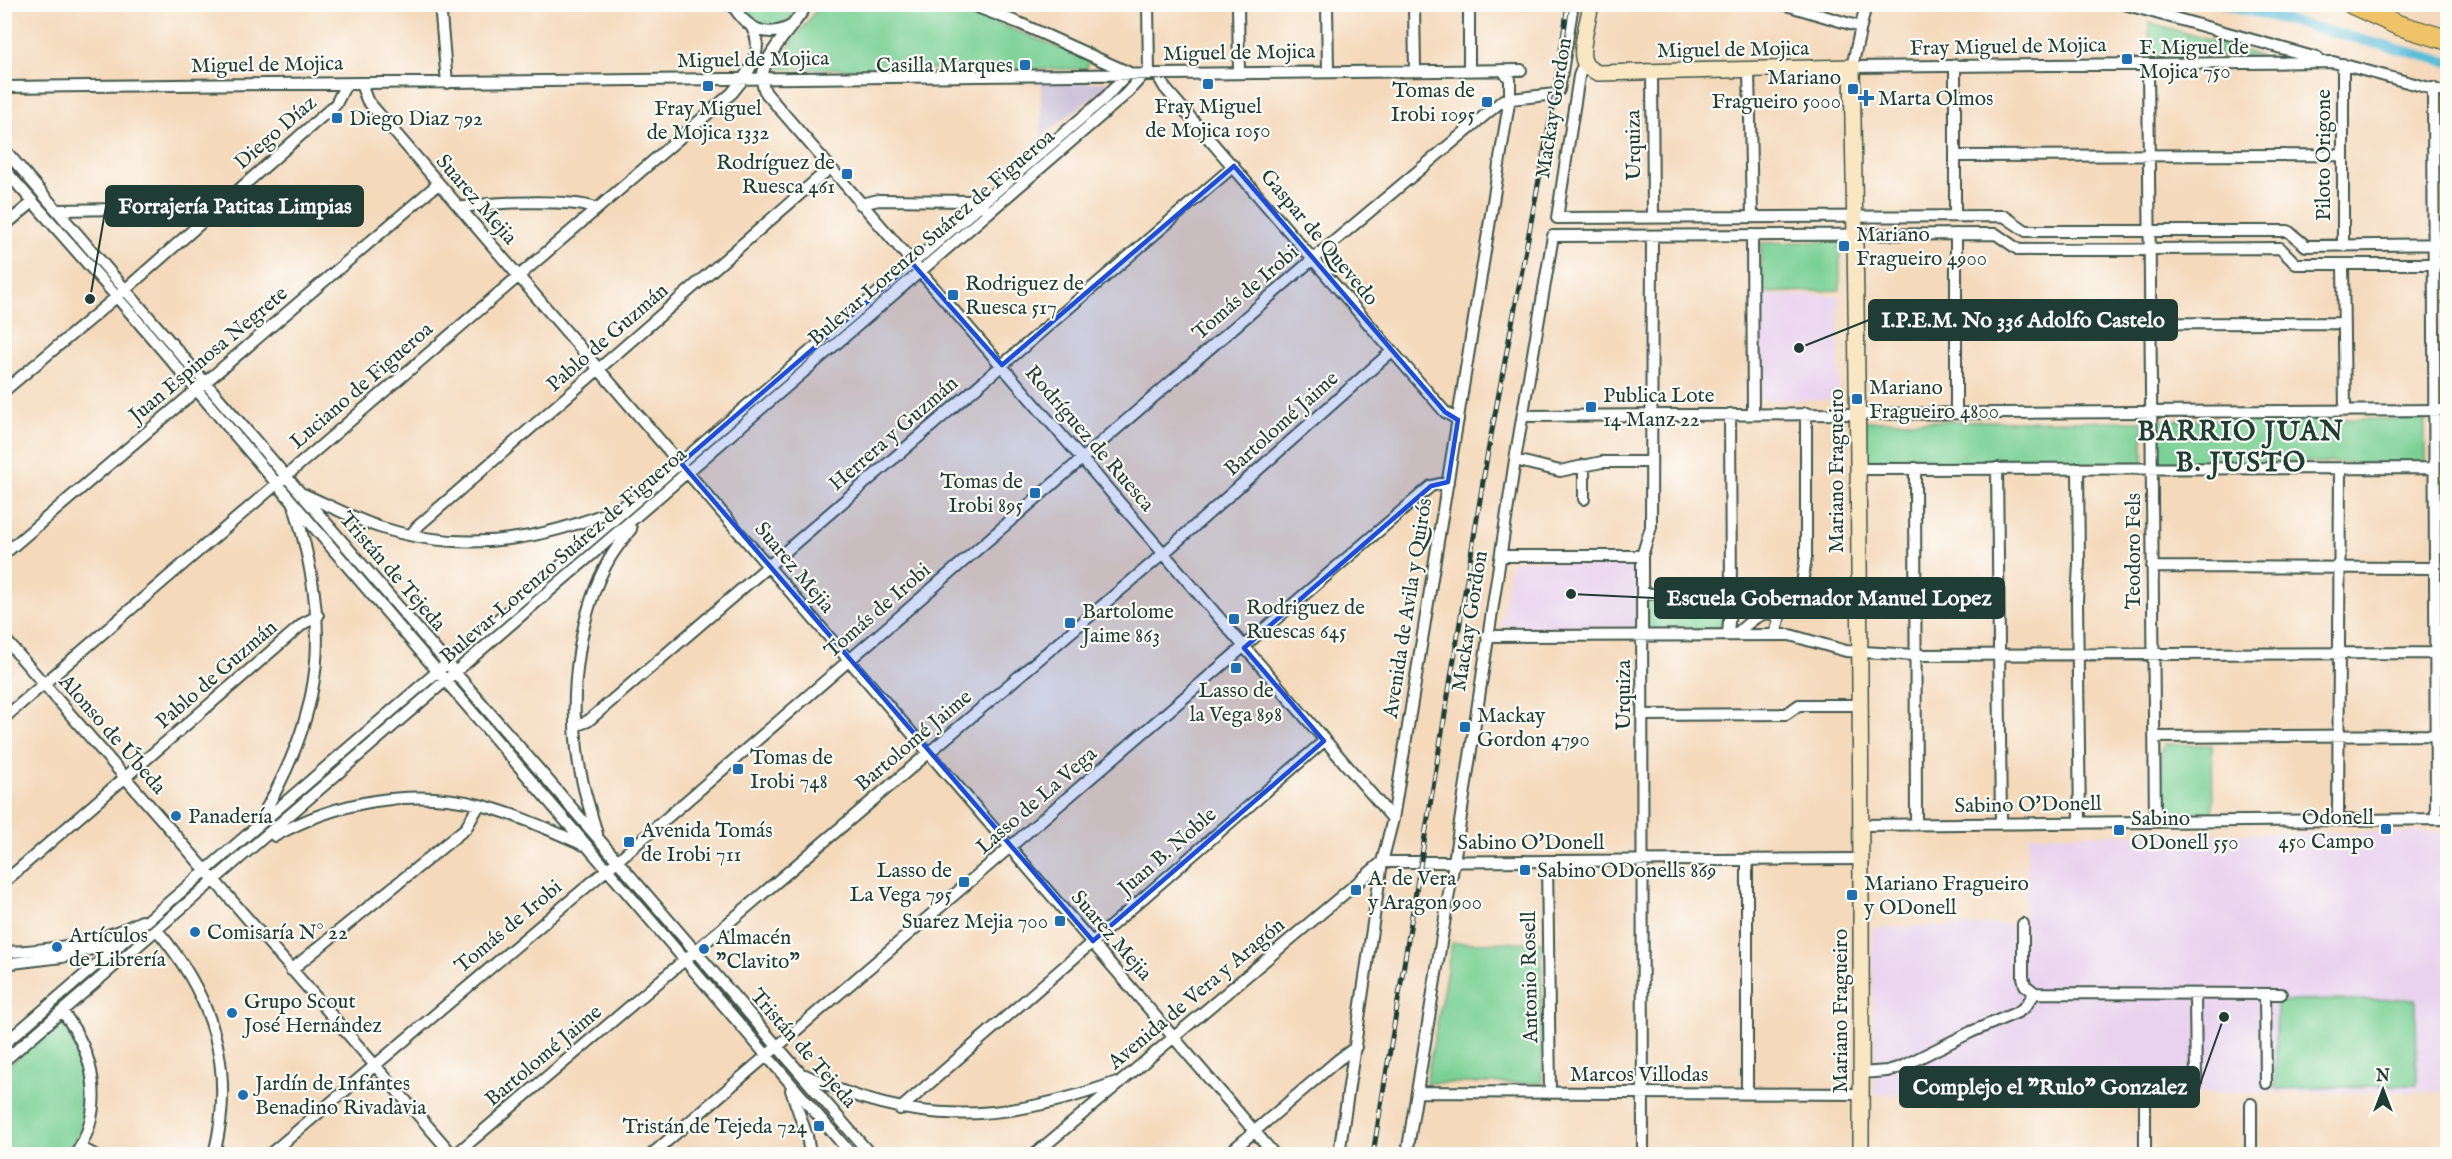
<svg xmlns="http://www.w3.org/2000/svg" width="2452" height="1159" viewBox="0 0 2452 1159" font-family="'IM FELL English',serif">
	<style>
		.built { fill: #e8d2ee }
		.industrial { fill: #c9bfd7 }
		.green { fill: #79d094; stroke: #4c8664; stroke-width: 1.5 }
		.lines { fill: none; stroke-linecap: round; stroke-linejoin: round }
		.canal { stroke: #5bbed9; stroke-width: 10 }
		.minor-casing { stroke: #3f5448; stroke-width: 14 }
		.secondary-casing { stroke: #3f5448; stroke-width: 18 }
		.motorway-casing { stroke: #3f5448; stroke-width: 22 }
		.minor { stroke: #fff; stroke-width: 10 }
		.secondary { stroke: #f9e7c3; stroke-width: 15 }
		.motorway { stroke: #efc469; stroke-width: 20 }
		.rail-casing { stroke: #1f3d34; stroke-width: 5 }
		.rail { stroke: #fdfcf7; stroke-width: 3; stroke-dasharray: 9; stroke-linecap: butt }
		.marked { fill: #1d4ed8; fill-opacity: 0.2; stroke: #1d4ed8; stroke-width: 4.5; stroke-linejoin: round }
		.poi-dot { fill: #1f6fb2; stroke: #fdfcf7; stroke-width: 2 }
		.labels { text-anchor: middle; stroke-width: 4.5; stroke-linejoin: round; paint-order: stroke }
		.street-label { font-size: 21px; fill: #1f3d34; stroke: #fdfcf7 }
		.poi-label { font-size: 21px; fill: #1f3d34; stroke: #fdfcf7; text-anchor: start }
		.district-label { font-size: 27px; font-weight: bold; letter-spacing: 1.5px; fill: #1f3d34; stroke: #fdfcf7 }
		.leader { fill: none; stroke: #1f3d34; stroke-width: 2 }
		.callout-dot { fill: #1f3d34; stroke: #fdfcf7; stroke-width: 2 }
		.callout { fill: #1f3d34; stroke: #1f3d34; stroke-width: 2 }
		.callout-label { font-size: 22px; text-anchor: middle; font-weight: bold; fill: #fff }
	</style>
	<rect width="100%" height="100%" fill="#fdfcf7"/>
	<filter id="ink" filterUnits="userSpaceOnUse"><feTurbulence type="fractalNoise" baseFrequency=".0167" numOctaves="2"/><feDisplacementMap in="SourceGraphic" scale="12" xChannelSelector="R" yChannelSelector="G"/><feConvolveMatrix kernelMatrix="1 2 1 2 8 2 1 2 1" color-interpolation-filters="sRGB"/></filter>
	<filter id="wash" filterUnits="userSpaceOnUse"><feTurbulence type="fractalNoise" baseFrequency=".008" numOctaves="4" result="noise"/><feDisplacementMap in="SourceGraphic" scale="24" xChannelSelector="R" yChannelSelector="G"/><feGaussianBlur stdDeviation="1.35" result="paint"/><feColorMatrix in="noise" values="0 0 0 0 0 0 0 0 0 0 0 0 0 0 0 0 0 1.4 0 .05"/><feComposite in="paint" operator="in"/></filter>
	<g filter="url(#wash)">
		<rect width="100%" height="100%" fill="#f4d9bb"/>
		<path class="built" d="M1759 295H1839V400H1759Z
			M1631 560 1636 565 1637 622 1633 627H1500L1511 561Z
			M2447 832V1092L1874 1094 1872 928 2023 924 2029 835Z"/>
		<path class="industrial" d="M1113 82 1041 137V83Z
			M2442 586H2448L2447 803H2442Z"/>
		<path class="green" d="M820 4 951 5 1090 60 1086 69H782L778 66V63C790 42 807 25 820 4Z
			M745 5H801C783 32 762 33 745 5Z
			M2149 22 2261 56 2150 58Z
			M1840 241V290L1761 293V243Z
			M2425 419V463L2161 462 2157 457 2156 420Z
			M1865 421H2143V464L1865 463Z
			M1727 598 1723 629 1650 631 1645 626 1646 599Z
			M2165 744 2212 745 2213 813 2163 812 2161 809V751Z
			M1542 942V1083H1426L1452 943Z
			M2416 999 2417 1085 2275 1089 2277 1001Z
			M61 1021C89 1064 98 1109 68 1154H5L4 1070Z"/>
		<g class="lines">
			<path class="canal" d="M2223 4 2448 62"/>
		</g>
	</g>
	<g filter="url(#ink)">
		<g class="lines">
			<g class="minor-casing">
				<path id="minor" d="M440 4 447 83
					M732 4C746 28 765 40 791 26
					M807 4C795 28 749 65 766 93L1393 819
					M969 4 1019 23 1132 74
					M1148 4 1149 74
					M1238 4 1239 73
					M1327 4 1328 72
					M1414 4 1415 71
					M1469 4V70
					M1783 4 1860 27
					M1866 4 1852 67 2333 62 2448 93
					M2124 4 2317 58
					M1584 63 1579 76 1557 218 2004 216 2026 231H2288L2306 246 2448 244
					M2148 64 2155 822
					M2343 64V245
					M1955 65V216
					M1749 70 1752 216
					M1652 71 1653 217
					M1157 74 1165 88 1392 351 1445 412 1458 420
					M361 84 367 100 1274 1154
					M4 87 1521 70
					M2433 88 2436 819
					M4 149 870 1154
					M1955 156 2343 155
					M4 169 116 296 851 1154
					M860 204 879 200 973 201 983 207
					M460 208C488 202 569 199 595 208
					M58 210 187 208 212 213
					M4 226 33 202
					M1956 234V413
					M1752 235 1753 413
					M2343 264 2345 410
					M1956 324 2343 323
					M4 391 126 289 336 104 346 84
					M1523 416 2448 410
					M1515 460 1560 471 1602 462H1651
					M1915 468 1916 824
					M1997 468 2001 823
					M2078 468 2079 563 2077 601 2080 822
					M1857 469 2434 468
					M303 494C328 505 353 518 379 527 462 554 546 541 625 505
					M1584 499V465
					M411 535 417 527 830 168
					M4 554 438 184
					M1501 556H1642
					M2152 567 2435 568
					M1802 584 1806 557V413
					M1642 594 1731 593
					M1728 634 1731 597 1730 414
					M1736 634C1747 625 1766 603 1779 619L1775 635
					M1487 636 1790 635 1846 651 1914 655 2435 653
					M4 638 452 1154
					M1643 715 1786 714 1799 705H1859
					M4 718 732 93C747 75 766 51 752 28
					M575 726 588 721 1234 166
					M2154 737 2436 735
					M2338 820 2340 468
					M259 821C324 713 332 629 295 509
					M1860 825 2448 819
					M597 834C589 806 580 779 577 750 570 691 579 610 610 558 616 548 624 538 631 529
					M275 836C337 801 411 788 480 805 516 814 550 830 584 845
					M1747 860V1093
					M1547 861 1550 1093
					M1382 862 1861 859
					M4 882 304 623 318 616
					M2023 924V977L2025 985 2035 993 2281 994
					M157 930C213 996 236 1069 214 1154
					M4 952C52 951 100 942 142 921
					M4 964 62 957 111 944 119 946
					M291 970 466 828 479 805
					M2195 994 2196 1085
					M2265 994 2266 1083
					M62 1011C95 1054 106 1107 76 1154
					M4 1044 1106 97 1126 75
					M4 1061 1125 95 1144 74
					M1861 1073 1887 1071 1901 1067 1971 1032 2018 1012 2025 1007 2035 993
					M805 1075C912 1127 1004 1123 1114 1083
					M791 1090 807 1136 810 1154
					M1417 1092 1861 1094
					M2145 1103V1154
					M900 1109 1324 741
					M81 1148 93 1154
					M270 1154 617 861 1313 259 1503 100 1555 94 1559 90 1573 4
					M456 1154 1163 554 1392 351
					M652 1154 1431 486 1448 482
					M1035 1154 1382 862
					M1228 1154 1338 1060 1356 1047
					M1339 1154 1382 862 1393 819 1510 97V79L1502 70
					M1407 1154 1454 862 1515 460 1553 236 1996 234 2019 250 2280 248 2296 264H2448
					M1643 1154 1642 556 1651 527 1652 237
					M2251 1154V1104"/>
			</g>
			<g class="secondary-casing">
				<path id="secondary" d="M1591 4C1589 18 1579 50 1584 61 1586 68 1592 70 1598 73L1852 67C1859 429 1862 792 1861 1154"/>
			</g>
			<g class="motorway-casing">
				<path id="motorway" d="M2352 4 2398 25 2448 40"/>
			</g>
			<use href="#minor" class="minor"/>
			<use href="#secondary" class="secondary"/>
			<use href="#motorway" class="motorway"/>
			<g class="rail-casing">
				<path id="rail" d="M1373 1154 1487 457 1555 94 1568 4"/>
			</g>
			<use href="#rail" class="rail"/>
		</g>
	</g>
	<path class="marked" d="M1234 166 1445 412 1458 420 1448 482 1431 486 1244 648 1324 741 1093 941 681 463 912 263 1002 365Z"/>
	<g class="poi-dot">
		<rect x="2121" y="53" width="12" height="12" rx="3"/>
		<rect x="1019" y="59" width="12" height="12" rx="3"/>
		<rect x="1202" y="78" width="12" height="12" rx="3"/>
		<rect x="702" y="80" width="12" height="12" rx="3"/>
		<rect x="1847" y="83" width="12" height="12" rx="3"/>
		<path d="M1863 89h6v6h6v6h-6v6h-6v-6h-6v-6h6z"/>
		<rect x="1481" y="96" width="12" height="12" rx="3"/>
		<rect x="331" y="112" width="12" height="12" rx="3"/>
		<rect x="841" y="168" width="12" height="12" rx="3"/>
		<rect x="1838" y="240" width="12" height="12" rx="3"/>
		<rect x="947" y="289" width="12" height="12" rx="3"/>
		<rect x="1851" y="393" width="12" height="12" rx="3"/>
		<rect x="1585" y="401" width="12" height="12" rx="3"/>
		<rect x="1029" y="487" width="12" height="12" rx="3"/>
		<rect x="1228" y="613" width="12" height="12" rx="3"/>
		<rect x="1064" y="617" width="12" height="12" rx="3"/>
		<rect x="1230" y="662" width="12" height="12" rx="3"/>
		<rect x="1459" y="721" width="12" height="12" rx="3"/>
		<rect x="732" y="763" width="12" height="12" rx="3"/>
		<circle cx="176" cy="816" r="6"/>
		<rect x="2380" y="823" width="12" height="12" rx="3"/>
		<rect x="2113" y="824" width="12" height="12" rx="3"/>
		<rect x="623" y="836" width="12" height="12" rx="3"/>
		<rect x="1519" y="864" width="12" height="12" rx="3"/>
		<rect x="958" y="876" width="12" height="12" rx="3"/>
		<rect x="1350" y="884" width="12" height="12" rx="3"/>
		<rect x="1846" y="889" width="12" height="12" rx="3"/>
		<rect x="1054" y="915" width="12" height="12" rx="3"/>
		<circle cx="195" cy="932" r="6"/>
		<circle cx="57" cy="947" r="6"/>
		<circle cx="704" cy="949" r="6"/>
		<circle cx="232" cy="1013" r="6"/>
		<circle cx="243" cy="1095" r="6"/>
		<rect x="813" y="1120" width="12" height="12" rx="3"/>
	</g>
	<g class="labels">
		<g class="street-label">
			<text transform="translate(2008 46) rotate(-1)" y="7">Fray Miguel de Mojica</text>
			<text transform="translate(1733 49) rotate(-1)" y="7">Miguel de Mojica</text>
			<text transform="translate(1239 52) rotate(-1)" y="7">Miguel de Mojica</text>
			<text transform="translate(753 59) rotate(-1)" y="7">Miguel de Mojica</text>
			<text transform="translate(267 64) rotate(-1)" y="7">Miguel de Mojica</text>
			<text transform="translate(1553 108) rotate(-81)" y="7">Mackay Gordon</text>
			<text transform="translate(275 132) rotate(-41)" y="7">Diego Díaz</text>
			<text transform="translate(1633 145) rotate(-91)" y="7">Urquiza</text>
			<text transform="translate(2323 155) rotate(-90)" y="7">Piloto Origone</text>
			<text transform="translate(477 199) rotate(49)" y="7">Suarez Mejia</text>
			<text transform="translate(931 237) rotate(-41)" y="7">Bulevar Lorenzo Suárez de Figueroa</text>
			<text transform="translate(1320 237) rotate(50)" y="7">Gaspar de Quevedo</text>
			<text transform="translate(1245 292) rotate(-41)" y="7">Tomás de Irobi</text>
			<text transform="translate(607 337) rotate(-41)" y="7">Pablo de Guzmán</text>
			<text transform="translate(208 354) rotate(-40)" y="7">Juan Espinosa Negrete</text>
			<text transform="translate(361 385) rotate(-41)" y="7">Luciano de Figueroa</text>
			<text transform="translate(1281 423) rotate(-42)" y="7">Bartolomé Jaime</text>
			<text transform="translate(893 433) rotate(-41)" y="7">Herrera y Guzmán</text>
			<text transform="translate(1090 438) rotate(49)" y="7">Rodríguez de Ruesca</text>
			<text transform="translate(1836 471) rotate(-90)" y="7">Mariano Fragueiro</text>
			<text transform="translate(2133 551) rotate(-90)" y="7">Teodoro Fels</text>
			<text transform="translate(563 555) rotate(-41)" y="7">Bulevar Lorenzo Suárez de Figueroa</text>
			<text transform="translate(795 567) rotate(50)" y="7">Suarez Mejia</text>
			<text transform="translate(393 571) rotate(49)" y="7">Tristán de Tejeda</text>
			<text transform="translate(1407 608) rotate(-81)" y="7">Avenida de Avila y Quirós</text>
			<text transform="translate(877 610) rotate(-41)" y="7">Tomás de Irobi</text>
			<text transform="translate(1469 621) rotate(-81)" y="7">Mackay Gordon</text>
			<text transform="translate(216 674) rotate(-41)" y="7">Pablo de Guzmán</text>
			<text transform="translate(1623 695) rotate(-90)" y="7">Urquiza</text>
			<text transform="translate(113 734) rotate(49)" y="7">Alonso de Úbeda</text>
			<text transform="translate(913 740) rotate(-40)" y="7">Bartolomé Jaime</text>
			<text transform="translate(1036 800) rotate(-41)" y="7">Lasso de La Vega</text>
			<text transform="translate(2028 804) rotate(-1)" y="7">Sabino O'Donell</text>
			<text x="1531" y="849">Sabino O'Donell</text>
			<text transform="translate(1167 851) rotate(-41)" y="7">Juan B. Noble</text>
			<text transform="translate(508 926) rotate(-40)" y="7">Tomás de Irobi</text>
			<text transform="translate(1112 935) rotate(49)" y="7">Suarez Mejia</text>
			<text transform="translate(1529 977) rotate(-91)" y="7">Antonio Rosell</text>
			<text transform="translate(1196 993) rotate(-40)" y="7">Avenida de Vera y Aragón</text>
			<text transform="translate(1840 1011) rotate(-90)" y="7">Mariano Fragueiro</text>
			<text transform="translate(804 1048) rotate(49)" y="7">Tristán de Tejeda</text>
			<text transform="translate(543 1055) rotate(-40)" y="7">Bartolomé Jaime</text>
			<text x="1639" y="1081">Marcos Villodas</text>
		</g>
		<g class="poi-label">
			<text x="2139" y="54">F. Miguel de<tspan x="2139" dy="24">Mojica 750</tspan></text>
			<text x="1013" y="72" text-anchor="end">Casilla Marques</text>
			<text x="1841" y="84" text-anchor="end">Mariano<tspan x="1841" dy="24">Fragueiro 5000</tspan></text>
			<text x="1475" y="97" text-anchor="end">Tomas de<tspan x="1475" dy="24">Irobi 1095</tspan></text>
			<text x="1878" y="105">Marta Olmos</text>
			<text x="1208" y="113" text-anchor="middle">Fray Miguel<tspan x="1208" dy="24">de Mojica 1050</tspan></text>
			<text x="708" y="115" text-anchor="middle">Fray Miguel<tspan x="708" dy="24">de Mojica 1332</tspan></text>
			<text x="349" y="125">Diego Diaz 792</text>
			<text x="835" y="169" text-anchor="end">Rodríguez de<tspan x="835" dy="24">Ruesca 461</tspan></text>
			<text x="1856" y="241">Mariano<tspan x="1856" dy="24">Fragueiro 4900</tspan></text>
			<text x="965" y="290">Rodriguez de<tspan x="965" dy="24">Ruesca 517</tspan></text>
			<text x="1869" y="394">Mariano<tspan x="1869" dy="24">Fragueiro 4800</tspan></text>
			<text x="1603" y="402">Publica Lote<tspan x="1603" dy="24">14 Manz 22</tspan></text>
			<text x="1023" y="488" text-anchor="end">Tomas de<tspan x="1023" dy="24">Irobi 895</tspan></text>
			<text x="1246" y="614">Rodriguez de<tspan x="1246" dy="24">Ruescas 645</tspan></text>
			<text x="1082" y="618">Bartolome<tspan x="1082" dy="24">Jaime 863</tspan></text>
			<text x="1236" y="697" text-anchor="middle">Lasso de<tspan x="1236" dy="24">la Vega 898</tspan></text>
			<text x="1477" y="722">Mackay<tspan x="1477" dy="24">Gordon 4790</tspan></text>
			<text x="750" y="764">Tomas de<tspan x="750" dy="24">Irobi 748</tspan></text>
			<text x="188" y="823">Panadería</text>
			<text x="2374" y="824" text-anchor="end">Odonell<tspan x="2374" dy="24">450 Campo</tspan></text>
			<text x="2131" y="825">Sabino<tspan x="2131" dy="24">ODonell 550</tspan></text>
			<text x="641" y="837">Avenida Tomás<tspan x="641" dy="24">de Irobi 711</tspan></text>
			<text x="952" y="877" text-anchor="end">Lasso de<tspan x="952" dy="24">La Vega 795</tspan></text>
			<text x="1537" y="877">Sabino ODonells 869</text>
			<text x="1368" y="885">A. de Vera<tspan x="1368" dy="24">y Aragon 900</tspan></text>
			<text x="1864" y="890">Mariano Fragueiro<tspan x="1864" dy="24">y ODonell</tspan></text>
			<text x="1048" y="928" text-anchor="end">Suarez Mejia 700</text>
			<text x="207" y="939">Comisaría N° 22</text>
			<text x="69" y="942">Artículos<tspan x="69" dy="24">de Librería</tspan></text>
			<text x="716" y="944">Almacén<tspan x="716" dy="24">"Clavito"</tspan></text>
			<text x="244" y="1008">Grupo Scout<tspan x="244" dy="24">José Hernández</tspan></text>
			<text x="255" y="1090">Jardín de Infantes<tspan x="255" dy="24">Benadino Rivadavia</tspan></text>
			<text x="807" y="1133" text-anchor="end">Tristán de Tejeda 724</text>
		</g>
		<g class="district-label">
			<text x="2241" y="440">BARRIO JUAN<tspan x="2241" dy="31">B. JUSTO</tspan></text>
		</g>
	</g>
	<path class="leader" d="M90 299L106 206M1799 348L1869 320M1571 594L1655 598M2224 1017L2199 1087"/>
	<g class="callout-dot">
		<circle cx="90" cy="299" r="6"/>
		<circle cx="1799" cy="348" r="6"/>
		<circle cx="1571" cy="594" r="6"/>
		<circle cx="2224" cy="1017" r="6"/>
	</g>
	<g class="callout">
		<rect x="106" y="186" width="257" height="40" rx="6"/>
		<rect x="1869" y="300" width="308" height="40" rx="6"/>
		<rect x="1655" y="578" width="349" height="40" rx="6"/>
		<rect x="1900" y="1067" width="299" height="40" rx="6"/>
	</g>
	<g class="callout-label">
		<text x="235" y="213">Forrajería Patitas Limpias</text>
		<text x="2023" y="327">I.P.E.M. No 336 Adolfo Castelo</text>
		<text x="1829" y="605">Escuela Gobernador Manuel Lopez</text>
		<text x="2050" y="1094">Complejo el "Rulo" Gonzalez</text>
	</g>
	<rect width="2452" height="1159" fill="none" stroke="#fdfcf7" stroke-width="24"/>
	<g transform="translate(2383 1090)" stroke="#fdfcf7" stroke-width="4.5" paint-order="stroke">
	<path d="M0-4.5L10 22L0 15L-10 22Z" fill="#1f3d34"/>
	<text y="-9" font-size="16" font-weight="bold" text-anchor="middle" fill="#1f3d34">N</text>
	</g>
</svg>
